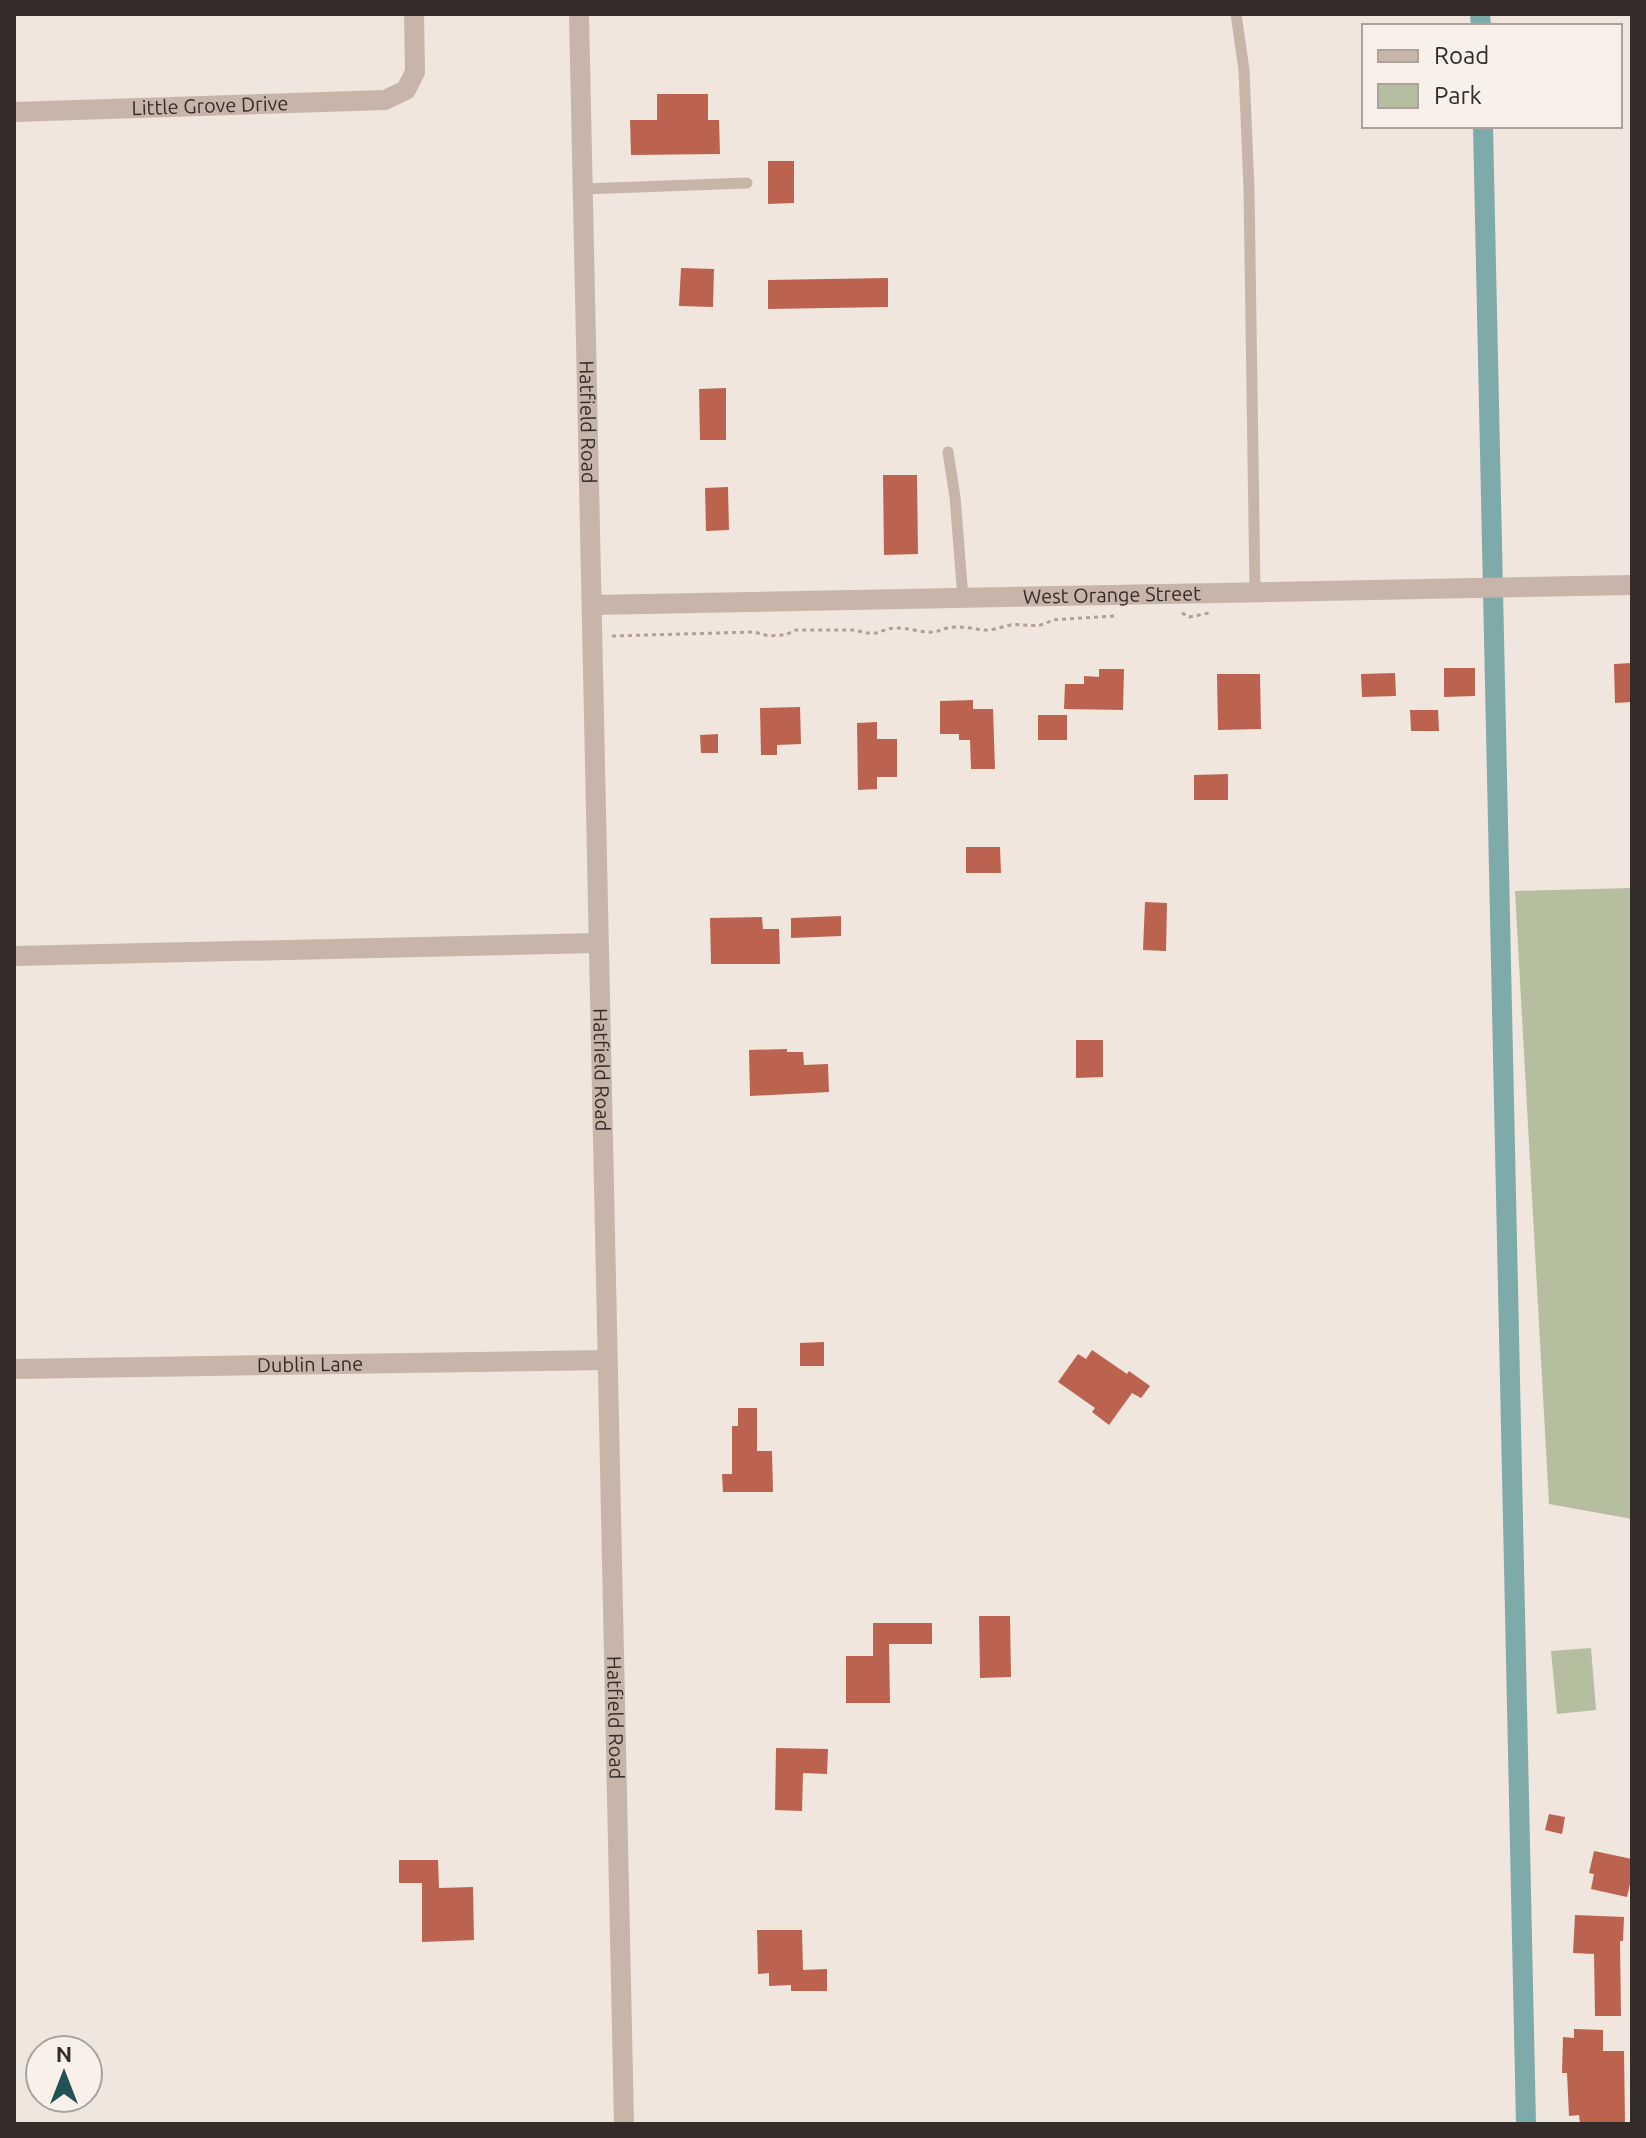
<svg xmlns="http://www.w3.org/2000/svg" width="1646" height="2138" viewBox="0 0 1646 2138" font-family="Ubuntu,sans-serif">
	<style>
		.green { fill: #b5be9e }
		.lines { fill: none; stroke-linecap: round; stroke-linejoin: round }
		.canal { stroke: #7eaaaa; stroke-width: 20 }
		.building { fill: #bb634f }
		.path { stroke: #b39f94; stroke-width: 3; stroke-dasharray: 4 4; stroke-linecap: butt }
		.service { stroke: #c7b5aa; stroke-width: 11 }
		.minor { stroke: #c7b5aa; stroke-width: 20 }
		.tertiary { stroke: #c7b5aa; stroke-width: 20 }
		.labels { text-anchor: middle; stroke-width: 7; stroke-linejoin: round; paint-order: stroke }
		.street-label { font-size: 20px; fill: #352c29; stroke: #f8f0e9 }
	</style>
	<rect width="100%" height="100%" fill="#f0e6dd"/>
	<path class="green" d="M1632 888V1519L1549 1504 1515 891Z
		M1591 1648 1596 1710 1557 1714 1551 1651Z"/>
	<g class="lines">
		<path class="canal" d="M1480 14 1481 26
			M1483 126 1526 2124"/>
	</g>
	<path class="building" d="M657 94H708V120H719L720 154 631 155 630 120H657Z
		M768 161H794V203L768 204Z
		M681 268 714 269 713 307 679 306Z
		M888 278V307L768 309V280Z
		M726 388V440H700L699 389Z
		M883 475H917L918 554 884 555Z
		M728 487 729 530 706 531 705 488Z
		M1632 663V702L1615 703 1614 664Z
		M1444 668H1475V696L1444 697Z
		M1099 669H1124L1123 710 1064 709 1065 684H1084V676L1099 677Z
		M1395 673 1396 696 1362 697 1361 674Z
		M1217 674H1260L1261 729 1218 730Z
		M973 700V709H993L995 769H971L970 740H959V734H940V701Z
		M800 707 801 744 777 745V755H761L760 708Z
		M1410 710H1438L1439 731H1411Z
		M1038 715H1067V740H1038Z
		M877 722V739H897V777H877V789L858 790 857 723Z
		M718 734V753H701L700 735Z
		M1228 774V800H1194V775Z
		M966 847H1000L1001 873H966Z
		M1145 902 1167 903 1166 951 1143 950Z
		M841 916V936L791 938V918Z
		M762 917 763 929H779L780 964H711L710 918Z
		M1076 1040H1103V1077L1076 1078Z
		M787 1049V1052H803L804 1065 828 1064 829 1092 750 1096 749 1050Z
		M824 1342V1366H800V1343Z
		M1092 1350 1127 1374 1129 1371 1150 1386 1141 1398 1132 1393 1109 1425 1092 1412 1095 1408 1058 1382 1078 1354 1086 1359Z
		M738 1408H757V1451H772L773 1492H723L722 1474H732V1426H738Z
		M979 1616H1010L1011 1677 980 1678Z
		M873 1623H932V1644H889L890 1703H846V1656H873Z
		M776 1748 828 1749 827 1774 803 1773 802 1811 775 1810Z
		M1549 1814 1565 1817 1562 1834 1545 1830Z
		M1594 1851 1632 1859V1875L1627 1897 1591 1889 1594 1874 1589 1873Z
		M399 1860H438L439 1888 473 1887 474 1940 422 1942V1883H399Z
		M1575 1915 1624 1917 1623 1941H1620L1621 2016H1595L1594 1954 1573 1953Z
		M757 1930H802L803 1970 827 1969V1991H791V1985L769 1986V1973L758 1974Z
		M1574 2029 1603 2030V2051H1624L1625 2124H1580L1579 2115 1569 2116 1567 2073H1562L1563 2037 1574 2038Z"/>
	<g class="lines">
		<path class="path" d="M1182 613 1189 617 1209 613
			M612 636 754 632 769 636 785 635 796 630H856L865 633H879C894 623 912 631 928 632 935 633 940 630 947 628 959 625 972 629 985 630 993 630 1002 627 1010 625 1026 623 1037 630 1052 620L1115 616"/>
		<path class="service" d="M1236 14 1244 70 1249 189 1255 592
			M583 189 747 183
			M948 452 955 497 963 598"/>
		<g class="minor">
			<path id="s1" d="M14 112 385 100 406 90 415 72 414 14"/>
			<path d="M14 956 597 943"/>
			<path id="s2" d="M14 1369 606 1360"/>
		</g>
		<g class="tertiary">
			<path id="s3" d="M579 14 624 2124"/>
			<path id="s4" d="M592 605 1632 585"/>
		</g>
	</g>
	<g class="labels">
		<g class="street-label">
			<text dy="7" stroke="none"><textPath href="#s1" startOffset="196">Little Grove Drive</textPath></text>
			<text dy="7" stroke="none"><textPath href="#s3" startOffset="408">Hatfield Road</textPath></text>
			<text dy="7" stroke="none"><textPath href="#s4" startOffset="520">West Orange Street</textPath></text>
			<text dy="7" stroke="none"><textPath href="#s3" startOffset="1056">Hatfield Road</textPath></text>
			<text dy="7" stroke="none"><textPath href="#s2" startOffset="296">Dublin Lane</textPath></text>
			<text dy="7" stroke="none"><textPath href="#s3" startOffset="1704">Hatfield Road</textPath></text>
		</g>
	</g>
	<rect width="1646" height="2138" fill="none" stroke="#352c29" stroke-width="32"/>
	<rect x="1362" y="24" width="260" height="104" fill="#f8f0e9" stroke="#aaa29c" stroke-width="2"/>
	<rect x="1378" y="50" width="40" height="12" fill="#c7b5aa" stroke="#aaa29c" stroke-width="2"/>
	<text x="1434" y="64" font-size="24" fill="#352c29">Road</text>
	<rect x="1378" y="84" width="40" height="24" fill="#b5be9e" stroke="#aaa29c" stroke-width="2"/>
	<text x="1434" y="104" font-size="24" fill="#352c29">Park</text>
	<g transform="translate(64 2074)"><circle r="38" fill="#f8f0e9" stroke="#aaa29c" stroke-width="2"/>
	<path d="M0-6L14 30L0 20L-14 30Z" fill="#225253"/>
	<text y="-12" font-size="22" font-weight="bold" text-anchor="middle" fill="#352c29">N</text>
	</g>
</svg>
